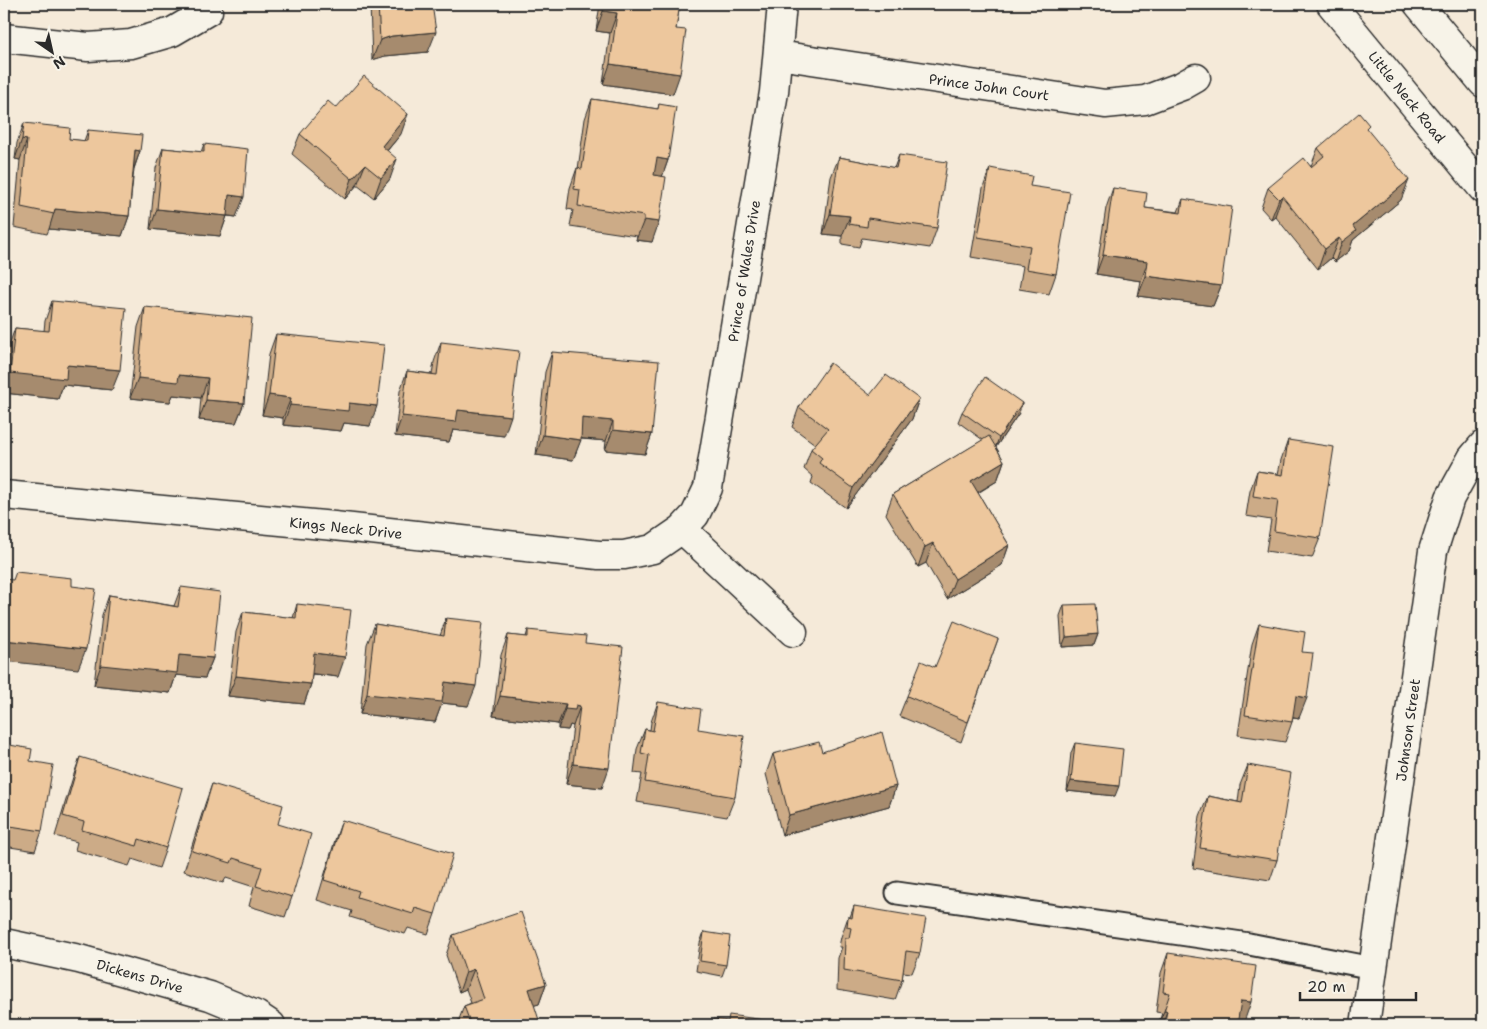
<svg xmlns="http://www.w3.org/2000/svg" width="1487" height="1029" viewBox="0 0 1487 1029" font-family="'Shantell Sans',sans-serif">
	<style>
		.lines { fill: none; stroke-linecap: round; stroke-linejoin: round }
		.service-casing { stroke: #2b2b2b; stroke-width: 25 }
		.minor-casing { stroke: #2b2b2b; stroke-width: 31 }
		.tertiary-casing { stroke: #2b2b2b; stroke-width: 31 }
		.service { stroke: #f7f3e8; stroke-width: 21 }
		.minor { stroke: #f7f3e8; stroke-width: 28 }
		.tertiary { stroke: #f7f3e8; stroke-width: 28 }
		.wall { fill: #ccab87; stroke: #2b2b2b }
		.shaded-wall { fill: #a68b6e; stroke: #2b2b2b }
		.building { fill: #edc79d; stroke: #2b2b2b }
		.labels { text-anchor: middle; stroke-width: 4; stroke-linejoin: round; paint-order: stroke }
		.street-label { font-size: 14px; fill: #2b2b2b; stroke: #f7f3e8 }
	</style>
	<rect width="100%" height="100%" fill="#f5ead9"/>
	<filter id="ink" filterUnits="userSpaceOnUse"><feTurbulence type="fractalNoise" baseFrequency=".02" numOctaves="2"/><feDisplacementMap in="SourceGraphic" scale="10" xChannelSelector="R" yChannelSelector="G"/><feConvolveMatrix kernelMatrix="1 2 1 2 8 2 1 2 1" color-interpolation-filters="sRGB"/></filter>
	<g filter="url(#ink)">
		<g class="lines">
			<g class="service-casing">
				<path id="service" d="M897 893 1249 944 1373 968"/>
			</g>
			<g class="minor-casing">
				<path id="minor" d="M4 38 88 47 131 44 172 32 208 11
					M778 55 1105 104 1145 100 1182 86 1196 78
					M4 495 334 526 599 555H624L653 549 682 529 695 515 708 488 774 92 782 4
					M682 529 793 632
					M4 943 79 959 210 996 256 1015 271 1025
					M1365 1025 1433 551 1450 498 1472 458 1483 445"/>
			</g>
			<g class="tertiary-casing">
				<path id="tertiary" d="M1331 4 1483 189
					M1418 4 1483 83"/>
			</g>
			<use href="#service" class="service"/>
			<use href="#minor" class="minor"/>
			<use href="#tertiary" class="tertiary"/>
		</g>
		<path class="wall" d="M370 4H432L428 52 385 56 372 60Z
			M600 4H680L676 29 673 94 603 84 610 33 596 31Z
			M592 99 658 109 659 104 668 160 662 177 652 242 636 240 637 236 570 226 573 210 567 209 570 188 577 168 578 169 585 119Z
			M336 108 401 134 387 151 390 179 374 198 357 185 345 199 292 154 300 134Z
			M24 123 69 139 84 141 88 130 140 151 134 169 129 216 122 236 49 229 47 234 14 227 20 160 15 159 17 143Z
			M1367 130 1401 200 1353 240 1349 251 1335 262 1331 258 1318 269 1275 216 1271 219 1261 208 1268 188 1311 166 1318 148Z
			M204 144 236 217 227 216 220 236 150 229 156 168 163 148 201 152Z
			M899 155 937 228 930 248 862 238 859 247 842 244V236L823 234 831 177 839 157 894 168Z
			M990 168 1030 186 1056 274 1049 294 1019 289 1023 266 971 257 983 188Z
			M1113 188 1145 208 1178 212 1183 199 1221 286 1213 306 1138 296 1141 281 1096 274 1106 208Z
			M52 301 112 390 63 385 58 399 4 393V385L8 348 15 328 44 331 45 321Z
			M145 307 244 403 236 423 199 420 201 398 173 395 170 402 130 398 138 327Z
			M276 334 370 426 344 423 341 431 283 425V418L262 415 269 354Z
			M441 342 504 436 453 430 449 442 395 436 400 391 407 371 432 374 434 362Z
			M552 352 652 434 645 454 605 450 606 441 581 439 573 460 536 455 545 372Z
			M870 395 919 399 912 419 846 508 811 483 813 477 804 469 811 449 815 444 792 427 799 407Z
			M962 412 1019 413 996 447 1004 461 997 481 978 493 1009 545 1002 565 947 599 926 563 918 567 886 514 893 494 983 440 958 422Z
			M1288 440 1320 538 1312 558 1266 551 1271 520 1246 516 1250 491 1257 471 1278 474 1281 460Z
			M181 587 213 658 205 678 176 675 170 693 94 685 102 615 109 595 174 606Z
			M297 604 338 677 312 674 311 684 304 704 228 696 236 632 243 612 293 618Z
			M1064 605 1098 634 1094 645 1062 647 1060 616Z
			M446 618 468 706 442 703 435 722 360 714 367 644 375 624 440 636Z
			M1259 624 1302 652 1299 718 1293 717 1292 722 1285 742 1238 735 1252 644Z
			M528 630 585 643 602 788 566 784 573 726 570 725 568 730 558 729V724L493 716 501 655 508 635 526 637Z
			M998 639 961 742 899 716 907 696 935 667Z
			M658 702 698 729 735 797 727 817 637 802 642 774 634 773 637 749 645 729 650 730 651 722Z
			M1075 743 1115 796 1067 791 1071 753Z
			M4 744 30 761 42 831 35 851 4 846Z
			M822 752 896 786 889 806 782 835 766 774 773 754Z
			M80 757 166 848 159 868 132 859 129 866 75 850 77 842 55 836 73 777Z
			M1248 765 1277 860 1270 880 1193 868 1200 816 1208 796 1238 802 1240 785Z
			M212 784 278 824 292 897 285 917 249 906 254 887 226 878 223 883 184 871 205 804Z
			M342 820 435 914 428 934 408 928 405 934 350 917 352 911 317 900 335 840Z
			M854 906 920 953 912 973 903 972 902 980 895 1000 837 990 838 958 842 947H839L841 937 848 917H850Z
			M704 932 726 965 722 976 696 971 700 943Z
			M453 935 546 984 539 1004 534 1005 537 1025H457L464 1006 471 1003 466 989 459 992 446 955Z
			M1168 953 1244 1022 1238 1021 1237 1025H1158L1162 1013 1156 1012 1161 973Z"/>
		<path class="shaded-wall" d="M603 11 617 13 610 33 596 31Z
			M436 32 428 52 385 56 372 60 380 40 392 36Z
			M610 64 680 74 673 94 603 84Z
			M408 114 401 134 374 166 382 146Z
			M22 139 27 140 20 160 15 159Z
			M135 150 140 151 133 171Z
			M657 158 668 160 661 180 650 178Z
			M397 159 390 179 374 198 381 178Z
			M365 165 357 185 345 199 352 179Z
			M1409 180 1401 200 1353 240 1349 251 1335 262 1342 242 1353 226Z
			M229 195 244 197 236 217 222 215Z
			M1282 196 1275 216 1271 219 1279 199Z
			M55 209 129 216 122 236 49 229Z
			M157 209 227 216 220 236 150 229Z
			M830 214 850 216 842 236 823 234Z
			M644 220 659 222 652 242 636 240Z
			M1339 238 1331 258 1318 269 1325 249Z
			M1103 255 1148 261 1141 281 1096 274Z
			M1146 276 1221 286 1213 306 1138 296Z
			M67 365 120 370 112 390 63 385 58 399 4 393V391L10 373Z
			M179 375 208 378 201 398 173 395 170 402 130 398 138 378Z
			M269 395 291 398 283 418 262 415Z
			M919 399 912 419 846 508 853 488Z
			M206 400 244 403 236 423 199 420Z
			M349 403 377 406 370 426 344 423 341 431 283 425 290 405Z
			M1022 403 1019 413 995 448 999 438Z
			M458 410 511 416 504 436 453 430 449 442 395 436 402 416Z
			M582 418 613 421 606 441 575 438Z
			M613 430 652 434 645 454 605 450Z
			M543 435 581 440 573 460 536 455Z
			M1004 461 997 481 963 501 971 481Z
			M933 543 926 563 918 567 925 547Z
			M1009 545 1002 565 947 599 955 579Z
			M1098 634 1094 645 1062 647 1066 637Z
			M4 640 86 649 78 669 4 661Z
			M314 653 345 657 338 677 307 673Z
			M179 655 213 658 205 678 176 675 170 693 94 685 101 665Z
			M236 676 311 684 304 704 228 696Z
			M445 682 476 686 468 706 442 703 435 722 360 714 367 694Z
			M500 696 566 704 558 724 493 716Z
			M1296 696 1307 698 1299 718 1289 716Z
			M576 705 580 706 573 726 570 725 568 730 558 729 565 709Z
			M573 764 609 768 602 788 566 784Z
			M1071 781 1119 786 1115 796 1067 791Z
			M896 786 889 806 782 835 789 815Z
			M474 969 466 989 459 992 466 972Z
			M546 984 539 1004 522 1009 529 989Z
			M1241 1001 1251 1002 1244 1022 1234 1021Z
			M1164 1011H1167L1162 1025H1158Z
			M539 1020 537 1025H522Z"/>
		<path class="building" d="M378 4H432L436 32 392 36 380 40Z
			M605 4H680L676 29 686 30 680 74 610 64 617 13 603 11Z
			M364 76 408 114 382 146 397 159 381 178 365 165 352 179 300 134 328 101 336 108Z
			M592 99 658 109 659 104 676 107 668 160 657 158 654 175 666 177 659 222 644 220V216L578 206 580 190 574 189 577 168 582 169Z
			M1359 113 1369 125 1366 128 1409 180 1353 226 1356 231 1342 242 1339 238 1325 249 1282 196 1279 199 1268 188 1304 158 1311 167 1324 156 1318 148Z
			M24 123 70 128 69 139 87 141 88 130 142 135 140 151 135 150 129 216 55 209 54 214 21 207 27 140 22 139Z
			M204 144 248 149 244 197 229 195 227 216 157 209 163 148 204 152Z
			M899 155 947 162 937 228 868 218 867 227 849 224 850 216 830 214 839 157 896 168Z
			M990 168 1032 176 1030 186 1070 192 1056 274 1026 269 1030 246 978 237Z
			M1113 188 1147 193 1145 208 1181 213 1183 199 1232 207 1221 286 1146 276 1148 261 1103 255Z
			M52 301 126 308 120 370 67 365 66 379 10 373 15 328 49 331Z
			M145 307 252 318 244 403 206 400 208 378 179 375 178 382 138 378Z
			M276 334 384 345 377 406 349 403 348 411 290 405 291 398 269 395Z
			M441 342 519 351 511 416 458 410 456 422 402 416 407 371 437 375Z
			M552 352 659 361 652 434 613 430V421L582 418 581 440 543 435Z
			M830 363 870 395 886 375 919 399 853 488 819 463 822 458 811 449 828 429 799 407Z
			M985 377 1022 403 999 438 962 412Z
			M989 436 1004 461 971 481 1009 545 955 579 933 543 925 547 893 494Z
			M1288 440 1334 447 1320 538 1274 531 1278 500 1253 496 1257 471 1283 475Z
			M16 572 72 578V586L96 589 86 649 4 640V579L13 580Z
			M181 587 220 592 213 658 179 655 177 673 101 665 109 595 178 607Z
			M297 604 351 610 345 657 314 653 311 684 236 676 243 612 296 618Z
			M1095 604 1098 634 1066 637 1064 605Z
			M446 618 483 622 476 686 445 682 442 702 367 694 375 624 444 636Z
			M954 621 998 639 968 722 907 696 921 661 935 667Z
			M1259 624 1305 632 1302 652 1313 653 1307 698 1296 696 1292 722 1245 715Z
			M528 630 586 636 585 643 623 647 609 768 573 764 580 706 576 705 575 710 565 709 566 704 500 696 508 635 528 637Z
			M658 702 701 709 698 729 744 736 735 797 645 782 649 755 641 753 645 729 653 731Z
			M882 732 896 786 789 815 773 754 819 742 822 752Z
			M1075 743 1123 749 1119 786 1071 781Z
			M4 744 32 749 30 761 53 765 42 831 4 825Z
			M80 757 183 788 166 848 139 839 137 846 82 830 84 822 63 816Z
			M1248 765 1291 773 1277 860 1200 848 1208 796 1242 803Z
			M212 784 283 805 278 824 311 834 292 897 256 886 262 867 233 858 231 863 192 851Z
			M342 820 453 854 435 914 415 908 413 914 357 897 359 891 324 880Z
			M854 906 926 918 920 953 906 951 902 980 844 970 845 938H849L851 928 847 927 848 917 852 918Z
			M521 912 546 984 529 989 539 1020 522 1025H471L464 1006 484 999 474 969 466 972 453 935Z
			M704 932 730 936 726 965 700 961Z
			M1168 953 1256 966 1251 1002 1241 1001 1237 1025H1190L1165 1021 1167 1011H1164L1170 993 1163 992Z
			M729 1015 786 1023V1025H713L714 1019 728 1021Z
			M4 1018 46 1025H4Z"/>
	</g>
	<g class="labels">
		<g class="street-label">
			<text transform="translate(989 87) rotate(8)" y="5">Prince John Court</text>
			<text transform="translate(1407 97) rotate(51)" y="5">Little Neck Road</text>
			<text transform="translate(744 271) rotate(-81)" y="5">Prince of Wales Drive</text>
			<text transform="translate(346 528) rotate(6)" y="5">Kings Neck Drive</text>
			<text transform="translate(1408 730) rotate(-82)" y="5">Johnson Street</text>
			<text transform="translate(140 976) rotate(16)" y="5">Dickens Drive</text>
		</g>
	</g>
	<rect width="1487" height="1029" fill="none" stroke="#f7f3e8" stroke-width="20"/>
	<rect x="10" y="10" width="1467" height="1009" fill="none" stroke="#2b2b2b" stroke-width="2" filter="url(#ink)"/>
	<g transform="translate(52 52) rotate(146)" stroke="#f7f3e8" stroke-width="4" paint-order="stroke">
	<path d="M0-4L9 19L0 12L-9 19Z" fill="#2b2b2b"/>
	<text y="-8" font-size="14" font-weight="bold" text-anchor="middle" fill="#2b2b2b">N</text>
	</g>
	<path d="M1300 992v8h116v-8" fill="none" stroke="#2b2b2b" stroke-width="2.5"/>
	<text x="1307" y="992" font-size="15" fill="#2b2b2b" stroke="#f7f3e8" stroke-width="4" paint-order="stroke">20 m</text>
</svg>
